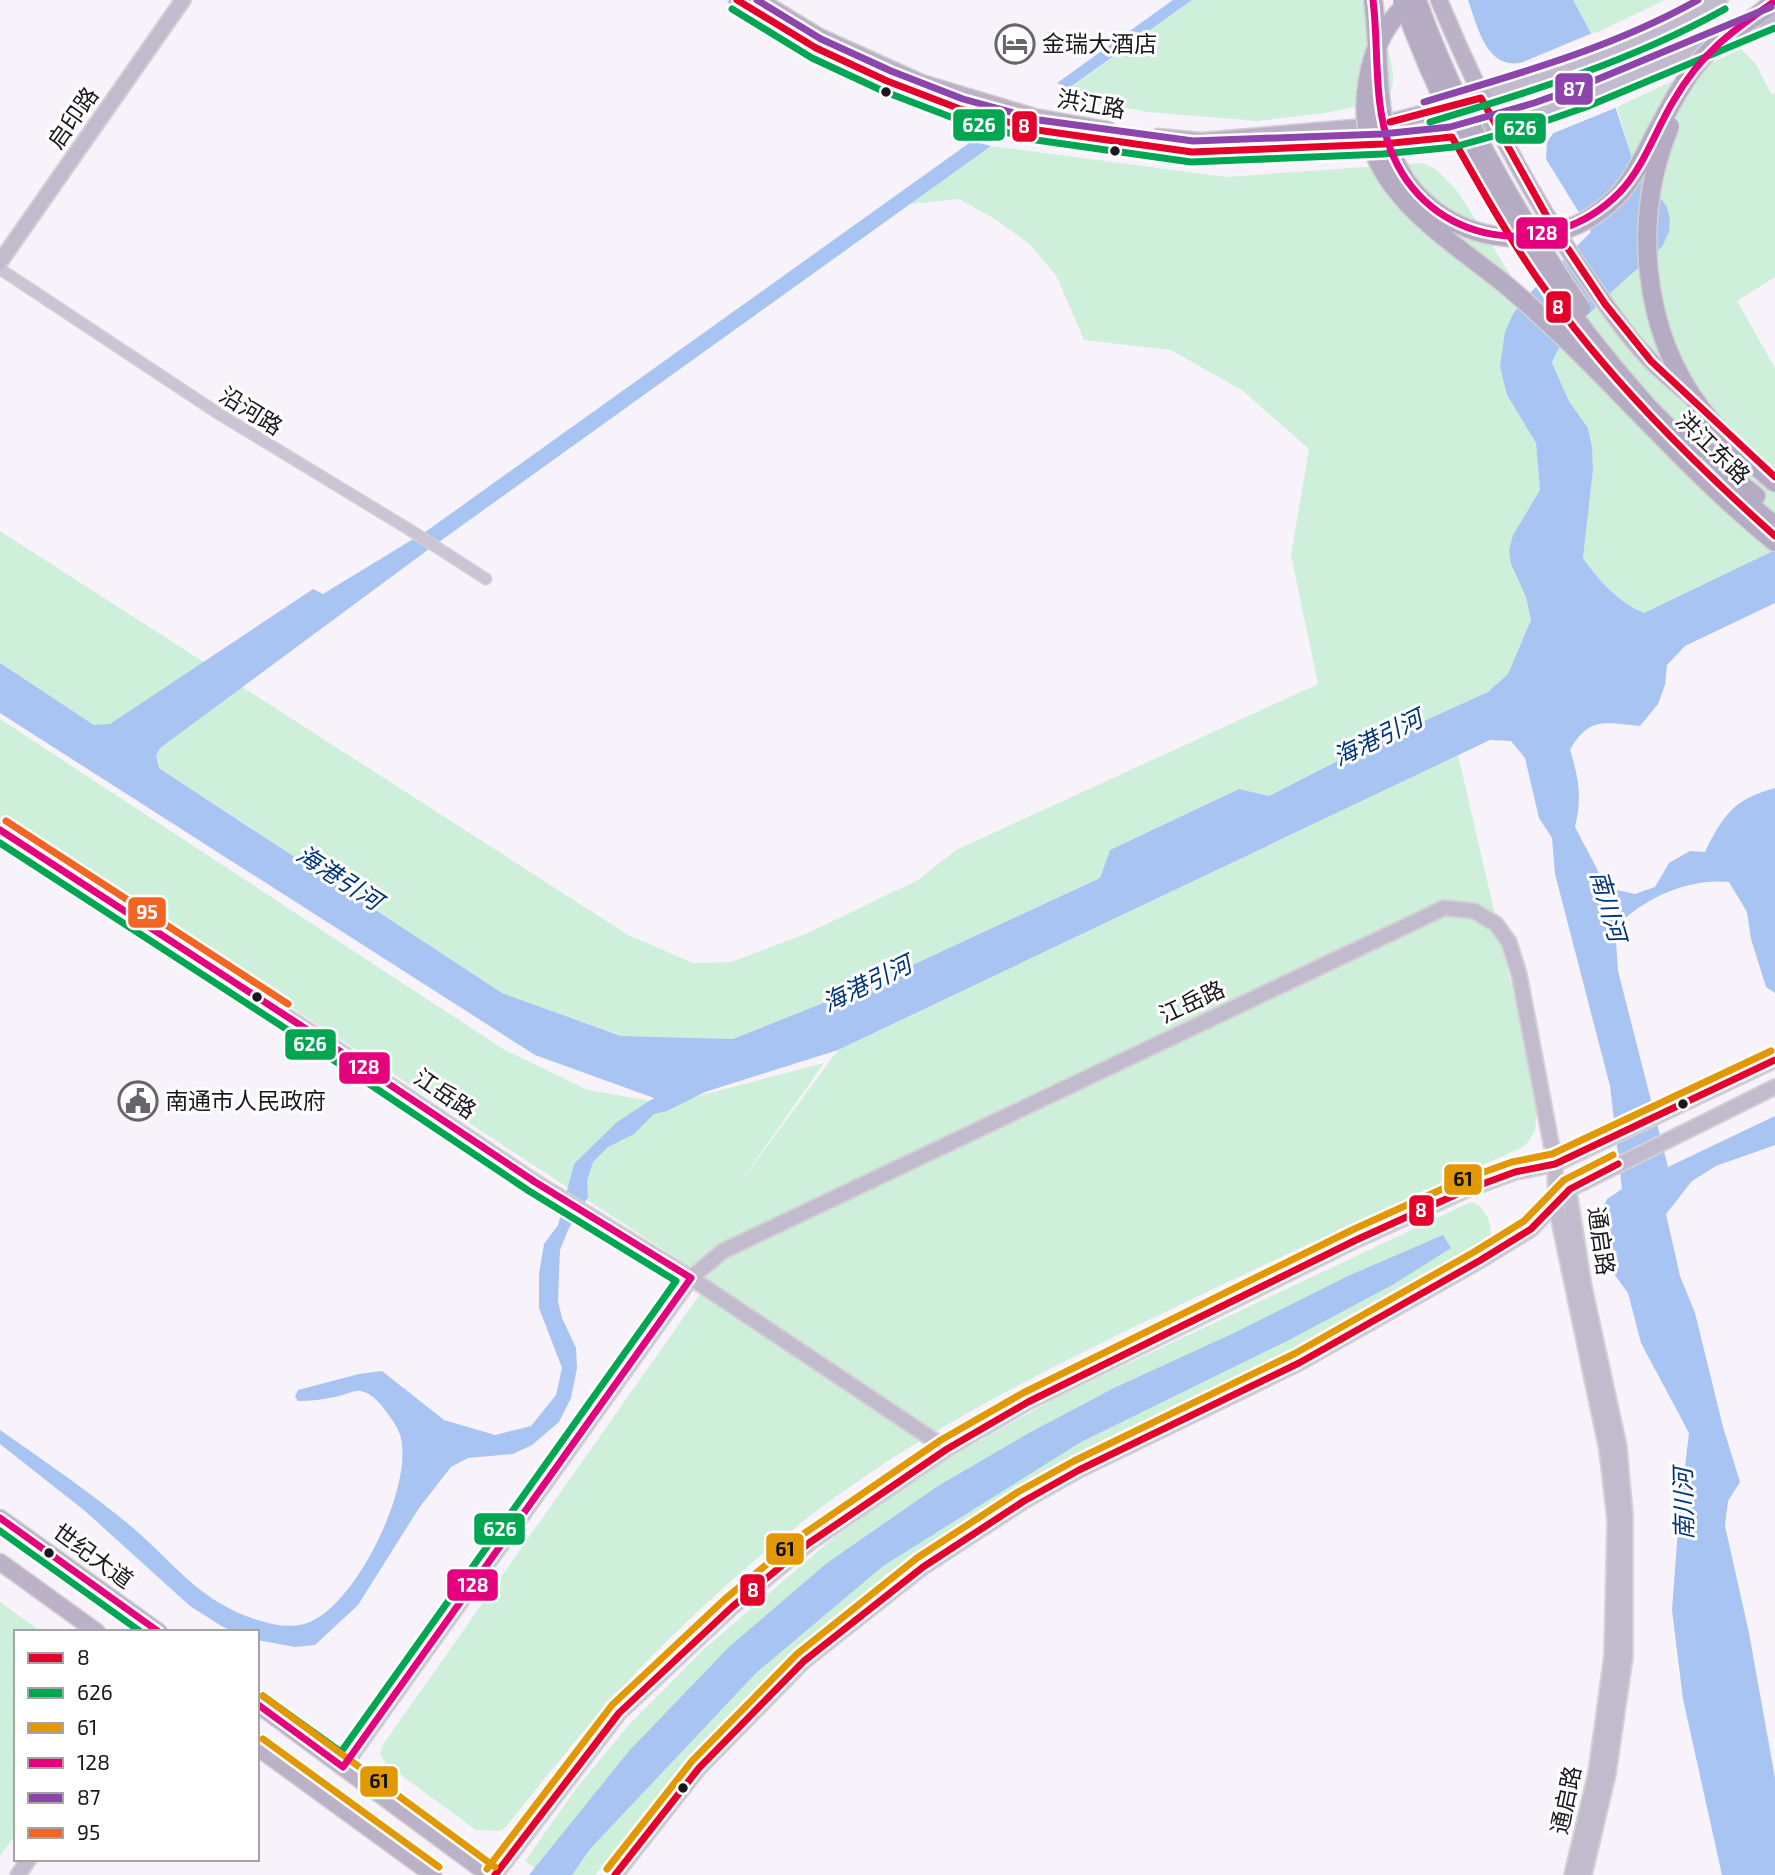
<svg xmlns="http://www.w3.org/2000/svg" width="1775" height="1875" viewBox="0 0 1775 1875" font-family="'Exo 2','Noto Sans SC',sans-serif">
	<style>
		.green { fill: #ceefd9 }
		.water { fill: #a8c4f3 }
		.pier { fill: #f8f3fa }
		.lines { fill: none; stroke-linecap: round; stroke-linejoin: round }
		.street-casing { stroke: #d4d1d6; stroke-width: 13 }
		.secondary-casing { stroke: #d4d1d6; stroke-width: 18 }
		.primary-casing { stroke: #d4d1d6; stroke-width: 19 }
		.highway-casing { stroke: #d4d1d6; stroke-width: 21 }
		.street { stroke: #cac4d4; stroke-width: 10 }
		.secondary { stroke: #c2bbce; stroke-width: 14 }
		.primary { stroke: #bbb2c8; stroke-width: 16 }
		.highway { stroke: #b5acc3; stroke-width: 18 }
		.highway-bridge-casing { stroke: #d4d1d6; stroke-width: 21; stroke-linecap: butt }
		.highway-bridge { stroke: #b5acc3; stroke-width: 18 }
		.bus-1-casing { stroke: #fff; stroke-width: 12 }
		.bus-2-casing { stroke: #fff; stroke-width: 12 }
		.bus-3-casing { stroke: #fff; stroke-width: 12 }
		.bus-4-casing { stroke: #fff; stroke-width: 12 }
		.bus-5-casing { stroke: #fff; stroke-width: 12 }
		.bus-6-casing { stroke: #fff; stroke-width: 12 }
		.bus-1 { stroke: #e4002b; stroke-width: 7 }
		.bus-2 { stroke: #00a651; stroke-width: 7 }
		.bus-3 { stroke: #e19803; stroke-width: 7 }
		.bus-4 { stroke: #e5007d; stroke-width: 7 }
		.bus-5 { stroke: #8e44ad; stroke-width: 7 }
		.bus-6 { stroke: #f26522; stroke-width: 7 }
		.bus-dot { fill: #1b181d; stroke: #fff; stroke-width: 2.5 }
		.labels { text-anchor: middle; stroke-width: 6; stroke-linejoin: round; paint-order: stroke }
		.poi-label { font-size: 23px; fill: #1b181d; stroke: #fff; text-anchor: start }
		.street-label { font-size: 23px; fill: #1b181d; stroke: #fff }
		.water-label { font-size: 24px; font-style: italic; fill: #00347c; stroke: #fff }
		.line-badge { stroke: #fff; stroke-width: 2.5 }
		.badge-label { font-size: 19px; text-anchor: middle; font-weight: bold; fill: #fff }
		.pale-badge-label { font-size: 19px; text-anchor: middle; font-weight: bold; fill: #111 }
	</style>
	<rect width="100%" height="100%" fill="#f8f3fa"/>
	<path class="green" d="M1192 0H1368C1378 24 1408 81 1384 101L1325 113 1257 121 1149 112 1059 96Z
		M1573 0H1665L1592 35Z
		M1741 49 1756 64 1771 94 1775 93V277L1737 301 1775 368V550L1644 613C1618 602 1599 581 1583 558L1593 470 1592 447 1588 428 1569 401 1552 363C1562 331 1635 272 1662 247L1648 179 1632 159 1617 107Z
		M991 146 1226 177 1423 163 1437 170 1458 192 1525 298 1507 395 1536 443 1540 490 1513 535 1511 564 1526 597 1531 620 1508 674 1488 692 1351 754 1268 796 1239 789 1110 850 1100 878 876 982 733 1039 622 1036 502 993 0 663V531L628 935 693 963 731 962 808 933 918 880 956 850 1318 684 1291 555 1309 449 1243 391 1171 350 1084 340 1057 277 1030 244 993 218 959 199 910 204Z
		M0 719 503 1049 588 1090 668 1104 824 1063 734 1191 838 1050 1458 755 1538 1100 1535 1131 1525 1146C1402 1201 1279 1257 1157 1316 1051 1367 947 1419 851 1486 767 1545 687 1617 617 1693 578 1736 542 1782 506 1827L499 1831 476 1830 386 1764 380 1754 382 1746 710 1280 0 818Z
		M1471 1202C1485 1206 1495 1226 1489 1241L1301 1355 990 1516 886 1586 774 1678 676 1777 595 1875H544L525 1861 578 1786 629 1725 703 1650 832 1539 927 1471 1059 1396Z
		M0 1602 42 1632H16V1834L0 1856Z"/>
	<path class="water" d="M1173 0H1192L1069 88 1057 83Z
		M1468 0H1573L1592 35 1632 158 1667 207 1670 219 1669 232 1662 247C1635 272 1562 331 1552 363L1569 401 1588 428 1592 447 1593 470 1583 558C1599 581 1618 602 1644 613L1775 550V603L1685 646 1667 665 1665 685 1658 704 1640 726C1605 723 1589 716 1570 750 1579 779 1582 797 1575 827L1607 888 1635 894 1655 887 1669 863 1690 851 1705 852C1723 815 1734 799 1775 788V993L1766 987 1751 939 1747 912 1729 882C1687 878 1645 898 1615 927L1618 971 1668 1167 1775 1116V1145L1716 1166 1692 1181 1666 1214 1680 1276 1695 1313 1723 1427 1740 1482 1728 1501 1725 1526 1749 1633 1775 1778V1875H1722L1683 1699 1672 1610 1679 1516 1689 1433 1641 1343 1628 1293 1595 1248 1593 1228 1607 1199 1622 1189 1610 1086 1555 874 1552 838 1539 818 1525 758 1511 741 1490 740 838 1050 705 1092 667 1111 654 1114 634 1134 608 1147 593 1162 587 1181 588 1197 568 1230 560 1250 558 1301 562 1318 576 1348 577 1368 571 1398 559 1422 532 1445 513 1454 468 1458 451 1467 419 1508 358 1605 315 1645 295 1647 257 1640V1632H235L223 1627 190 1606 85 1511 0 1444V1430C44 1461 90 1492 132 1527 175 1564 201 1603 258 1620 273 1625 288 1628 304 1624 355 1611 418 1479 399 1432 395 1422 387 1413 381 1405 376 1399 369 1392 360 1391 354 1390 345 1395 339 1396 326 1399 312 1401 298 1401L295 1397 298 1390 359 1374 382 1371 444 1420 495 1435 531 1426 556 1395 562 1368 539 1308V1274L544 1244 558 1225 574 1164 617 1122 654 1098 535 1055 0 713V663L94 725 110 724 313 589 323 594 428 530 972 141 991 146 425 552 160 748 156 756 159 768 502 993 621 1036 733 1039 876 982 1100 878 1110 850 1239 789 1269 796 1351 754 1488 692 1508 674 1531 620 1526 597 1511 564 1509 550 1513 535 1540 490 1536 443 1507 395 1500 366 1505 332 1513 314 1525 298 1591 232 1546 159 1547 142 1554 132 1525 62C1486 72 1478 27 1468 0Z
		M1443 1235 1451 1248 1394 1284 1289 1340 1081 1442 883 1566 756 1673 590 1849 572 1875H529L629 1751 729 1647 827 1563 938 1486 1029 1433 1114 1388 1234 1333 1348 1276Z"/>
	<path class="pier" d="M1595 32 1620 106 1549 135 1550 131 1523 66 1519 67 1518 64Z"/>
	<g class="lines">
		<g class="street-casing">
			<path id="street" d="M0 269 219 414 410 530 486 579"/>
		</g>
		<g class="secondary-casing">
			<path id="secondary" d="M1747 29 1775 17
				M1481 98C1565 71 1644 45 1720 0
				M1495 125 1583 97 1716 42
				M0 262 183 0
				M0 830 323 1040 535 1182 691 1278 947 1449
				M1568 1186 1584 1287 1619 1447 1625 1516V1657L1608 1774 1584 1875
				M343 1767 691 1278 723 1251 1444 908 1474 911 1496 924 1509 942 1519 974 1555 1164 1556 1206 1607 1450 1615 1520 1612 1656 1596 1773 1572 1875
				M18 1875 29 1859
				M495 1875 619 1713 732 1607 809 1543 947 1449 1028 1402 1356 1240 1466 1190 1515 1172 1555 1164 1775 1060
				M615 1875 699 1768 804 1661 923 1567 1024 1501 1079 1470 1299 1363 1479 1261 1531 1229 1570 1189 1775 1087"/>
		</g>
		<g class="primary-casing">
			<path id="primary" d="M737 0 816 48 887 81 960 109 1037 130 1192 152 1383 144 1452 137 1495 125
				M759 0 820 37 922 83 1035 117 1108 130
				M1439 0C1480 99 1528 194 1590 282 1609 309 1629 339 1652 362 1663 373 1676 384 1688 394
				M1158 137 1202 141 1376 126 1481 98
				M0 1518 159 1632
				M0 1562 97 1632
				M257 1704 489 1875
				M257 1747 433 1875"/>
		</g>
		<g class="highway-casing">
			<path id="highway" d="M1755 17 1775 1
				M1501 281C1599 362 1676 462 1775 542
				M1648 407 1693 452
				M1688 431 1738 482 1756 496
				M1736 493 1775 526"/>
		</g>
		<use href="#street" class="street"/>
		<use href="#secondary" class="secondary"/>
		<use href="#primary" class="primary"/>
		<use href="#highway" class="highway"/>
		<g class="highway-bridge-casing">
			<path id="highway-bridge" d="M1373 0C1380 48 1375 101 1390 148 1423 246 1553 268 1621 192 1638 172 1648 146 1661 123 1674 99 1688 72 1708 52 1721 38 1739 28 1755 17
				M1402 0C1457 153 1540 286 1648 407
				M1411 0C1387 21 1373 48 1368 79 1349 179 1434 228 1501 281
				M1417 0C1456 110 1515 212 1581 308
				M1670 126C1632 217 1641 331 1703 411 1723 437 1750 461 1775 483"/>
		</g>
		<use href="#highway-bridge" class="highway-bridge"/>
		<g class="bus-1-casing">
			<path id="bus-1" d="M737 0 816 48 887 81 960 109 1037 130 1192 152 1383 144 1452 137C1479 185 1506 233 1537 278 1605 375 1688 458 1775 536
				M1390 122 1481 98 1550 222 1605 304 1651 361 1775 477
				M495 1875 619 1713 732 1607 809 1543 947 1449 1028 1402 1356 1240 1466 1190 1515 1172 1555 1164 1775 1060
				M615 1875 699 1768 804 1661 923 1567 1024 1501 1079 1470 1299 1363 1479 1261 1531 1229 1570 1189 1618 1164"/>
		</g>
		<g class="bus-2-casing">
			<path id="bus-2" d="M732 9 812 58 883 91 956 119 1036 140 1191 162 1383 154 1454 147 1540 123 1586 107 1775 28
				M1430 122C1533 91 1630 62 1725 9
				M0 843 317 1049 529 1191 676 1281 341 1752 263 1696
				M0 1531 141 1632"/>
		</g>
		<g class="bus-3-casing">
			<path id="bus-3" d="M263 1696 495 1867
				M263 1739 439 1867
				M487 1869 612 1705 725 1599 802 1535 941 1440 1023 1393 1352 1230 1462 1180 1512 1162 1552 1154 1771 1051
				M607 1869 692 1761 797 1654 917 1558 1018 1492 1074 1461 1294 1354 1474 1252 1524 1221 1564 1180 1613 1155"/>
		</g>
		<g class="bus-4-casing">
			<path id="bus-4" d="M1373 0C1379 48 1373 102 1390 148 1426 246 1549 265 1620 192 1644 167 1656 129 1674 100 1702 52 1731 32 1775 1
				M0 830 323 1040 535 1182 691 1278 343 1767 257 1704
				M0 1518 159 1632"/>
		</g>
		<g class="bus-5-casing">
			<path id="bus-5" d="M757 0 821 39 891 71 963 99 1039 120 1193 141 1382 134 1450 127 1534 103 1579 87 1771 7
				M1424 102C1518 74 1612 48 1698 0"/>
		</g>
		<g class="bus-6-casing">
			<path id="bus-6" d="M6 821 288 1004"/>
		</g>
		<use href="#bus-1" class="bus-1"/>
		<use href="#bus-2" class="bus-2"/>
		<use href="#bus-3" class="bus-3"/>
		<use href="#bus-4" class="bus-4"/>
		<use href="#bus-5" class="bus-5"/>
		<use href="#bus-6" class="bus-6"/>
	</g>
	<defs>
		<g id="hotel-ring" transform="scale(2.0125)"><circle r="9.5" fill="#fff" stroke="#68656a" stroke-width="1.5"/><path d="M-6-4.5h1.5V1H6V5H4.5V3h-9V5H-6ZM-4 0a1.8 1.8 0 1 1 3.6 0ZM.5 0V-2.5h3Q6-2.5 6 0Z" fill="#68656a"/></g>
		<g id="civic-ring" transform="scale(2.0125)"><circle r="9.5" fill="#fff" stroke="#68656a" stroke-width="1.5"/><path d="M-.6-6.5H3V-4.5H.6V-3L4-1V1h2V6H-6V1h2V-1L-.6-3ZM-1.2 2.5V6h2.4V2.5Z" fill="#68656a"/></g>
	</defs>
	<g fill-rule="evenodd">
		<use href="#hotel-ring" x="1015" y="44"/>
		<use href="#civic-ring" x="138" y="1101"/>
	</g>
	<g class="bus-dot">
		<circle cx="886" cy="92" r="6"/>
		<circle cx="1115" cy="151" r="6"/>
		<circle cx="257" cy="997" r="6"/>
		<circle cx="1683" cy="1104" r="6"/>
		<circle cx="49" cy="1553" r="6"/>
		<circle cx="683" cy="1788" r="6"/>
	</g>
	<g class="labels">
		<g class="poi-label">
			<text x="1042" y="52">金瑞大酒店</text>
			<text x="165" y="1109">南通市人民政府</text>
		</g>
		<g class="street-label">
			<text transform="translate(1091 104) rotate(10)" y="8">洪江路</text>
			<text transform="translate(73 118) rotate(-55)" y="8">启印路</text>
			<text transform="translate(251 411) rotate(32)" y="8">沿河路</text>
			<text transform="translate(1713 448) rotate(44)" y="8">洪江东路</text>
			<text transform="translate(1192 1002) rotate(-25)" y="8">江岳路</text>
			<text transform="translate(445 1094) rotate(34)" y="8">江岳路</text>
			<text transform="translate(1601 1241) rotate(82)" y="8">通启路</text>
			<text transform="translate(93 1556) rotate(36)" y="8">世纪大道</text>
			<text transform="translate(1566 1800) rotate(-78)" y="8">通启路</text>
		</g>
		<g class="water-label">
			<text transform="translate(1378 738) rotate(-26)" y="8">海港引河</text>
			<text transform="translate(339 878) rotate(33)" y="8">海港引河</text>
			<text transform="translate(1608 906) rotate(74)" y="8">南川河</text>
			<text transform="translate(867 984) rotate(-26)" y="8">海港引河</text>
			<text transform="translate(1684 1504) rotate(-91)" y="8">南川河</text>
		</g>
	</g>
	<g class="line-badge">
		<rect x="1554" y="72" width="40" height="34" rx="7" fill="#8e44ad"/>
		<rect x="952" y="108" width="54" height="34" rx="7" fill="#00a651"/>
		<rect x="1011" y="110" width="27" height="33" rx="7" fill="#e4002b"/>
		<rect x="1494" y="112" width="53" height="33" rx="7" fill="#00a651"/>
		<rect x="1515" y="216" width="54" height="34" rx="7" fill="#e5007d"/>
		<rect x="1545" y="290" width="27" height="34" rx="7" fill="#e4002b"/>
		<rect x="127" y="896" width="40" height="33" rx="7" fill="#f26522"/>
		<rect x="284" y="1028" width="53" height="33" rx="7" fill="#00a651"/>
		<rect x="338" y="1051" width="53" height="34" rx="7" fill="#e5007d"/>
		<rect x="1443" y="1163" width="40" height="33" rx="7" fill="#e19803"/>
		<rect x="1408" y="1194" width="27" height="33" rx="7" fill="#e4002b"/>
		<rect x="473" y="1512" width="53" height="34" rx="7" fill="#00a651"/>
		<rect x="765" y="1532" width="40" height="34" rx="7" fill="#e19803"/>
		<rect x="446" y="1568" width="53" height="34" rx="7" fill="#e5007d"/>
		<rect x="739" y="1573" width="27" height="34" rx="7" fill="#e4002b"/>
		<rect x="359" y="1765" width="40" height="33" rx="7" fill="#e19803"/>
	</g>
	<g class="badge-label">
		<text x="1574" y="96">87</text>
		<text x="979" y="132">626</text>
		<text x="1024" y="133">8</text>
		<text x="1520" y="135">626</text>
		<text x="1542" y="240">128</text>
		<text x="1558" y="314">8</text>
		<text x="147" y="919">95</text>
		<text x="310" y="1051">626</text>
		<text x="364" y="1074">128</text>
		<text x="1421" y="1217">8</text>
		<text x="500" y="1536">626</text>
		<text x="473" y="1592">128</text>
		<text x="753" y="1597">8</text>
	</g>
	<g class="pale-badge-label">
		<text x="1463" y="1186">61</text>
		<text x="785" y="1556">61</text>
		<text x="379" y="1788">61</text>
	</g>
	<rect x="14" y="1630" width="245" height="231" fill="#ffffff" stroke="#a4a3a5" stroke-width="2"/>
	<rect x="28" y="1653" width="35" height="10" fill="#e4002b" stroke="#a4a3a5" stroke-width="2"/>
	<text x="77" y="1665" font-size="21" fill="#1b181d">8</text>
	<rect x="28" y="1688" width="35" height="10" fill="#00a651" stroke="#a4a3a5" stroke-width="2"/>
	<text x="77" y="1700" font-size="21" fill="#1b181d">626</text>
	<rect x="28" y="1723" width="35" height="10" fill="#e19803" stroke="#a4a3a5" stroke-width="2"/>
	<text x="77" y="1735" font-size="21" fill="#1b181d">61</text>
	<rect x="28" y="1758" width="35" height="10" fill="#e5007d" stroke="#a4a3a5" stroke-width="2"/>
	<text x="77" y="1770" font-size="21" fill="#1b181d">128</text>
	<rect x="28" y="1793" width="35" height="10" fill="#8e44ad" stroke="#a4a3a5" stroke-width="2"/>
	<text x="77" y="1805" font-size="21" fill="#1b181d">87</text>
	<rect x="28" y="1828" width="35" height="10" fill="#f26522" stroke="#a4a3a5" stroke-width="2"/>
	<text x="77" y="1840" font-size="21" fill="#1b181d">95</text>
</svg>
